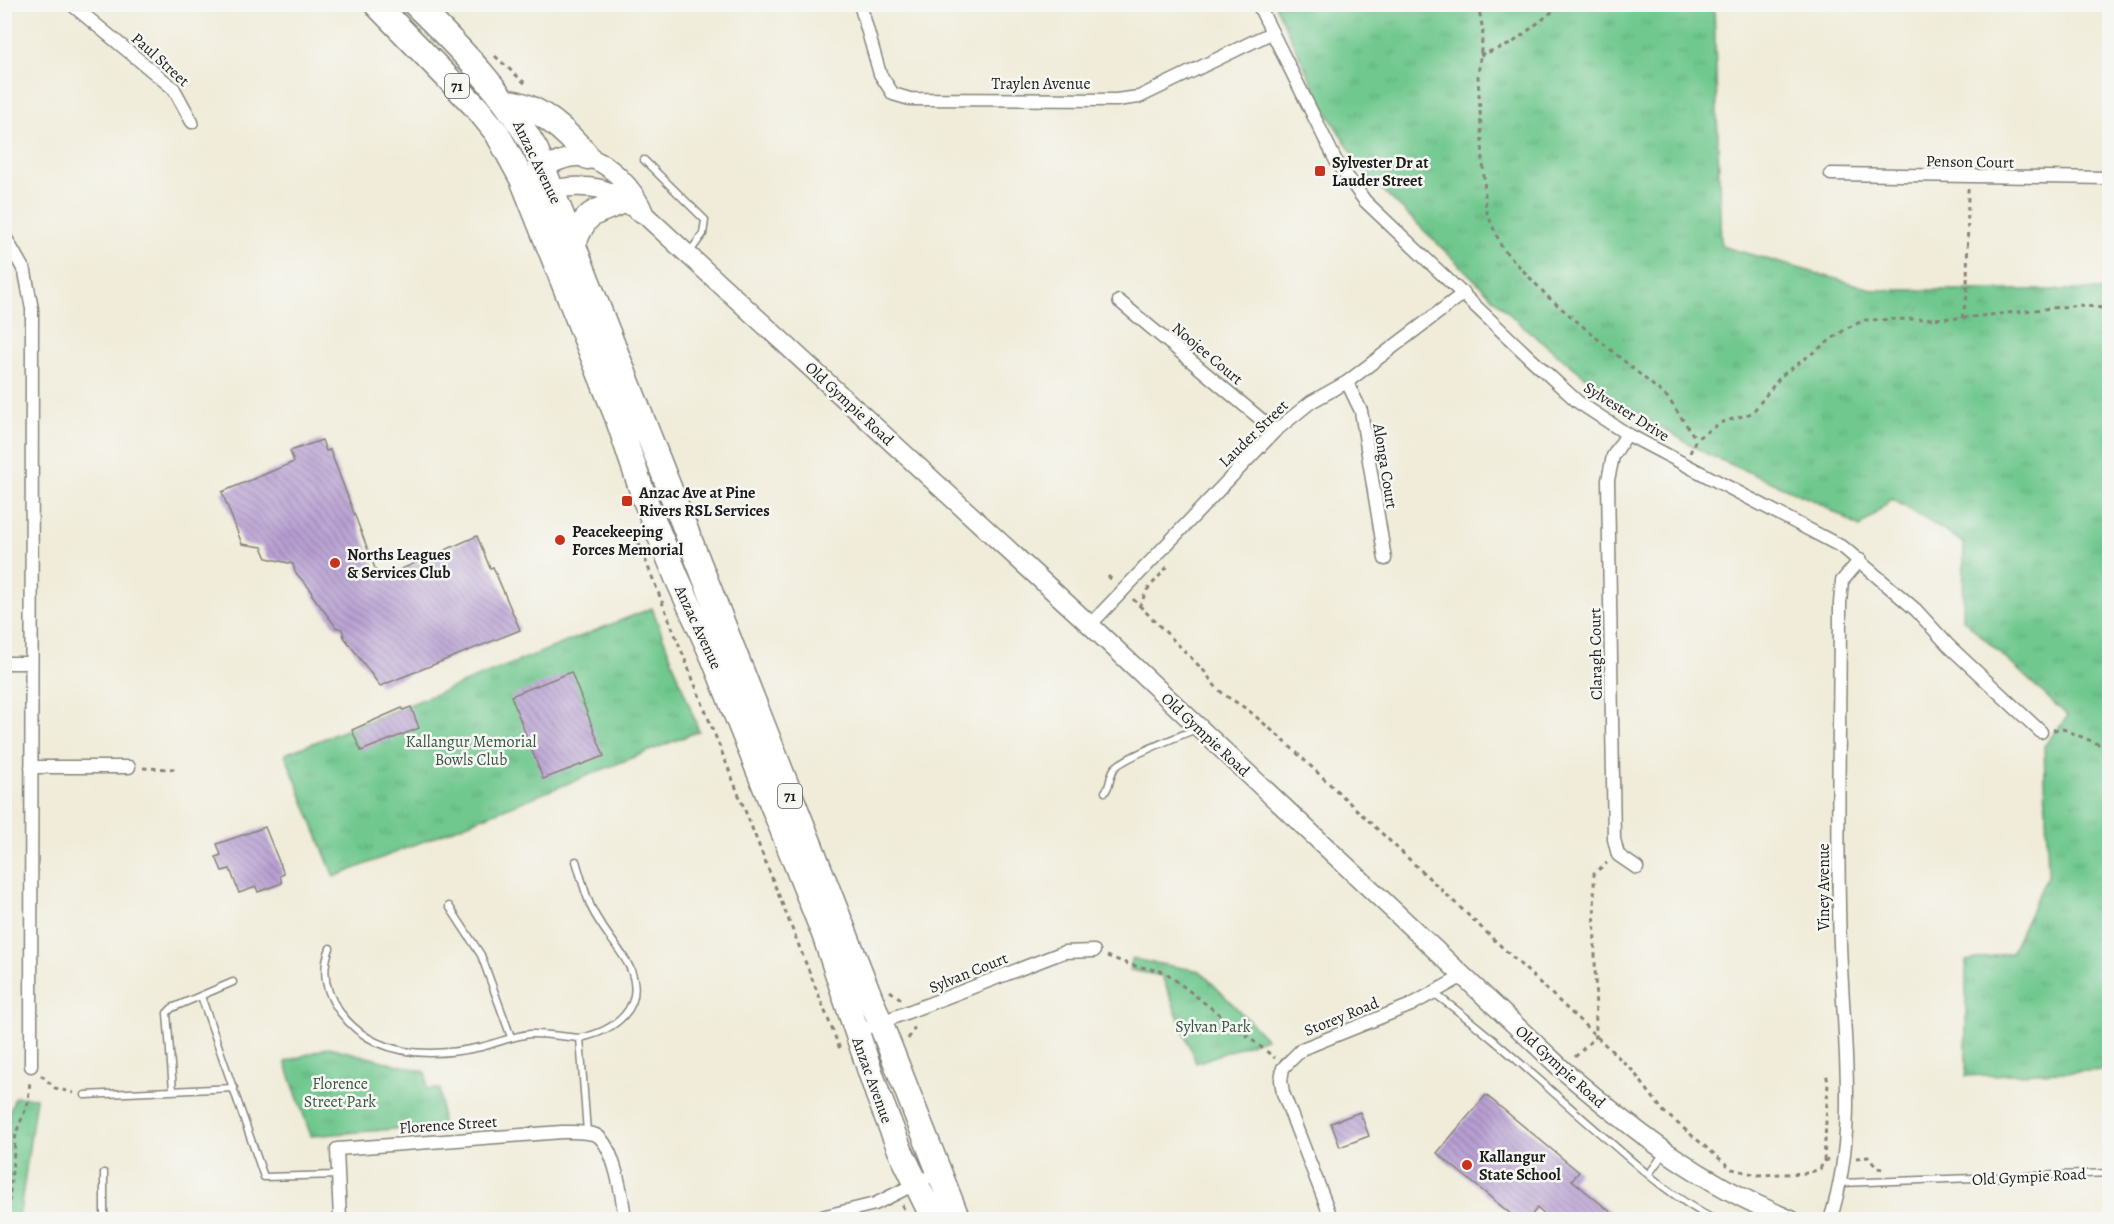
<svg xmlns="http://www.w3.org/2000/svg" width="2114" height="1224" viewBox="0 0 2114 1224" font-family="Alegreya,serif">
	<style>
		.park { fill: url(#park-tufts); stroke: #467255; stroke-width: 1.5 }
		.building { fill: url(#building-back-hatch) }
		.lines { fill: none; stroke-linecap: round; stroke-linejoin: round }
		.lane-casing { stroke: #86847a; stroke-width: 9 }
		.street-casing { stroke: #86847a; stroke-width: 15 }
		.secondary-casing { stroke: #86847a; stroke-width: 21 }
		.highway-casing { stroke: #86847a; stroke-width: 27 }
		.path { stroke: #86847a; stroke-width: 3; stroke-dasharray: 4.5 4.5; stroke-linecap: butt }
		.lane { stroke: #fff; stroke-width: 6 }
		.street { stroke: #fff; stroke-width: 12 }
		.secondary { stroke: #fff; stroke-width: 18 }
		.highway { stroke: #fff; stroke-width: 24 }
		.poi-dot { fill: #c8321e; stroke: #f6f6f2; stroke-width: 2 }
		.labels { text-anchor: middle; stroke-width: 5; stroke-linejoin: round; paint-order: stroke }
		.shield { fill: #f6f6f2; stroke: #5d5d5c; stroke-width: 1.5 }
		.shield-label { font-size: 15px; font-weight: bold; fill: #1c1c1c }
		.street-label { font-size: 16px; fill: #1c1c1c; stroke: #f6f6f2 }
		.poi-label { font-size: 16px; font-weight: bold; fill: #1c1c1c; stroke: #f6f6f2; text-anchor: start }
		.park-label { font-size: 16px; fill: #395844; stroke: #f6f6f2 }
	</style>
	<defs>
		<pattern id="park-tufts" width="24" height="20" patternUnits="userSpaceOnUse" patternTransform="scale(1.5)"><rect width="24" height="20" fill="#70c88e"/><path d="M3 7l-1-3M5 7V3M7 7l1-3M15 17l-1-3M17 17v-4M19 17l1-3" fill="none" stroke="#60ab7a"/></pattern>
		<pattern id="building-back-hatch" width="6" height="6" patternUnits="userSpaceOnUse" patternTransform="scale(1.5)"><rect width="6" height="6" fill="#b79fd2"/><path d="M-1 5l2 2M0 0l6 6M5-1l2 2" fill="none" stroke="#9481aa"/></pattern>
	</defs>
	<rect width="100%" height="100%" fill="#f6f6f2"/>
	<filter id="ink" filterUnits="userSpaceOnUse"><feTurbulence type="fractalNoise" baseFrequency=".0167" numOctaves="2"/><feDisplacementMap in="SourceGraphic" scale="12" xChannelSelector="R" yChannelSelector="G"/><feConvolveMatrix kernelMatrix="1 2 1 2 8 2 1 2 1" color-interpolation-filters="sRGB"/></filter>
	<filter id="wash" filterUnits="userSpaceOnUse"><feTurbulence type="fractalNoise" baseFrequency=".008" numOctaves="4" result="noise"/><feDisplacementMap in="SourceGraphic" scale="24" xChannelSelector="R" yChannelSelector="G"/><feGaussianBlur stdDeviation="1.35" result="paint"/><feColorMatrix in="noise" values="0 0 0 0 0 0 0 0 0 0 0 0 0 0 0 0 0 1.4 0 .05"/><feComposite in="paint" operator="in"/></filter>
	<g filter="url(#wash)">
		<rect width="100%" height="100%" fill="#f0ecd9"/>
		<path class="park" d="M1275 5H1714L1721 246 1875 290H2109V1070L1966 1076V961L2011 953 2048 874 2044 746 2068 716 1963 619 1964 543 1892 499 1860 527 1817 502 1707 454 1614 400 1520 324 1363 171 1324 108Z
			M652 608 699 731 334 877 285 754Z
			M1132 959 1200 971 1266 1038 1196 1063 1162 976 1130 970Z
			M329 1047 426 1072 427 1089H440L442 1125 311 1136 285 1062Z
			M15 1097 36 1098 19 1219H5V1125Z"/>
		<g id="blocks">
			<path class="building" d="M322 440 326 451 330 450 379 579 477 536 490 568 493 567 520 630 380 686 344 637 342 629 336 627 312 595 311 590 295 572 293 564 267 558 262 547 242 544 222 492 294 462 290 451Z
				M571 672 604 756 543 779 511 696Z
				M411 707 419 728 361 751 352 730 402 708 403 710Z
				M265 827 284 874 280 876 282 883 258 892 256 887 239 893 230 869 222 871 216 857 221 855 217 844Z
				M1486 1095 1579 1172 1572 1180 1620 1220H1550L1537 1208 1528 1220H1518L1437 1153Z
				M1360 1112 1369 1136 1340 1147 1331 1123Z"/>
		</g>
	</g>
	<g filter="url(#ink)">
		<use href="#blocks" fill-opacity="0" stroke="#86847a" stroke-width="1.5"/>
		<g class="lines">
			<g class="lane-casing">
				<path id="lane" d="M644 160 705 220 703 234 689 253
					M1105 792C1111 785 1109 777 1114 769 1121 758 1180 736 1196 729
					M576 861C581 877 585 894 592 909 602 930 621 949 630 968 647 1008 614 1031 580 1038
					M449 906 481 955 511 1037
					M330 948C321 971 325 992 340 1012 374 1058 430 1058 481 1047 498 1043 512 1036 530 1034 546 1033 563 1037 580 1038L587 1132
					M1435 994C1496 1038 1551 1092 1609 1141 1642 1170 1676 1200 1715 1220
					M201 996 264 1177 338 1175
					M173 1090 167 1013 172 1008 233 982
					M85 1095 234 1088
					M1649 1174 1664 1153
					M1841 1183 2110 1173
					M104 1220V1173"/>
			</g>
			<g class="street-casing">
				<path id="street" d="M71 4 174 89 192 122
					M860 4 880 74 893 94 910 99 1116 100 1139 97 1271 33
					M1258 4 1336 161 1365 201 1530 358 1578 402 1627 434 1844 548 1916 610 1949 646 2041 732
					M1831 174 2110 178
					M4 235 25 272 32 309 31 1066
					M1119 301 1275 431
					M1347 382 1361 411 1385 559
					M1627 434 1613 456 1608 480 1614 839 1618 855 1637 868
					M1090 625 1275 431 1311 402 1347 382 1464 293
					M4 663H31
					M31 767H129
					M856 1032 1064 952 1094 951
					M340 1220 337 1149 562 1132C573 1132 586 1131 596 1135 614 1144 623 1200 625 1220
					M809 1220 875 1204 939 1172
					M1332 1220 1283 1093 1281 1080 1283 1068 1302 1049 1411 1005 1463 976
					M1830 1220C1859 1132 1843 1035 1840 944 1836 831 1840 717 1840 603L1842 581 1860 560"/>
			</g>
			<g class="secondary-casing">
				<path id="secondary" d="M533 174C547 167 562 157 577 157 606 155 636 191 645 215
					M540 193C562 186 593 183 614 194 625 201 633 209 645 215L1090 625 1563 1070C1638 1134 1699 1182 1791 1220"/>
			</g>
			<g class="highway-casing">
				<path id="highway" d="M376 4 476 107 497 133 522 179 617 417 645 500 677 578 713 657 824 934 878 1095 900 1150 934 1220
					M415 4C462 50 504 93 536 150L958 1220
					M507 102C538 104 569 134 588 157
					M574 243C588 208 592 215 624 201"/>
			</g>
			<path class="path" d="M1478 4 1483 31 1478 77 1486 211 1502 248 1548 297 1668 398 1696 439
				M1480 55 1511 44 1562 4
				M495 56 528 86
				M1962 318 1967 296 1968 189
				M1690 453 1696 439 1720 423 1752 413 1781 376 1847 328 1865 320 1962 318 2079 305 2110 309
				M635 534 840 1049
				M1108 576 1113 581
				M1133 599 1206 673C1220 696 1228 696 1248 710 1259 719 1270 729 1281 738L1633 1071 1664 1112 1732 1169 1758 1175 1808 1173 1820 1169 1824 1161 1829 1160
				M1139 607 1147 590 1169 565
				M2053 730 2063 729 2110 749
				M143 768 177 769
				M1107 956 1131 965 1165 972 1275 1058
				M890 991 901 999
				M908 1039 914 1029 912 1024
				M1575 1057 1596 1036 1594 873 1607 863
				M41 1075 55 1088 74 1093
				M1856 1158 1868 1157 1877 1168 1883 1169
				M1824 1161 1828 1083 1826 1072
				M902 1205 909 1220
				M7 1220 16 1133 28 1103 30 1080"/>
			<use href="#lane" class="lane"/>
			<use href="#street" class="street"/>
			<use href="#secondary" class="secondary"/>
			<use href="#highway" class="highway"/>
		</g>
	</g>
	<g class="poi-dot">
		<rect x="1314" y="165" width="12" height="12" rx="3"/>
		<rect x="621" y="495" width="12" height="12" rx="3"/>
		<circle cx="560" cy="540" r="6"/>
		<circle cx="335" cy="563" r="6"/>
		<circle cx="1467" cy="1165" r="6"/>
	</g>
	<g class="labels">
		<g class="shield">
			<rect x="445" y="74" width="24" height="24" rx="4.5"/>
			<rect x="778" y="784" width="24" height="24" rx="4.5"/>
		</g>
		<g class="shield-label">
			<text x="457" y="91">71</text>
			<text x="790" y="801">71</text>
		</g>
		<g class="street-label">
			<text transform="translate(161 59) rotate(42)" y="6">Paul Street</text>
			<text x="1041" y="89">Traylen Avenue</text>
			<text transform="translate(1970 161) rotate(1)" y="6">Penson Court</text>
			<text transform="translate(538 162) rotate(64)" y="6">Anzac Avenue</text>
			<text transform="translate(1208 353) rotate(40)" y="6">Noojee Court</text>
			<text transform="translate(850 403) rotate(43)" y="6">Old Gympie Road</text>
			<text transform="translate(1627 411) rotate(32)" y="6">Sylvester Drive</text>
			<text transform="translate(1253 433) rotate(-44)" y="6">Lauder Street</text>
			<text transform="translate(1386 466) rotate(81)" y="6">Alonga Court</text>
			<text transform="translate(699 627) rotate(65)" y="6">Anzac Avenue</text>
			<text transform="translate(1595 654) rotate(-91)" y="6">Claragh Court</text>
			<text transform="translate(1206 734) rotate(43)" y="6">Old Gympie Road</text>
			<text transform="translate(1823 887) rotate(-90)" y="6">Viney Avenue</text>
			<text transform="translate(968 972) rotate(-22)" y="6">Sylvan Court</text>
			<text transform="translate(1341 1016) rotate(-22)" y="6">Storey Road</text>
			<text transform="translate(1561 1066) rotate(42)" y="6">Old Gympie Road</text>
			<text transform="translate(873 1080) rotate(70)" y="6">Anzac Avenue</text>
			<text transform="translate(448 1124) rotate(-4)" y="6">Florence Street</text>
			<text transform="translate(2029 1176) rotate(-3)" y="6">Old Gympie Road</text>
		</g>
		<g class="poi-label">
			<text x="1332" y="168">Sylvester Dr at<tspan x="1332" dy="18">Lauder Street</tspan></text>
			<text x="639" y="498">Anzac Ave at Pine<tspan x="639" dy="18">Rivers RSL Services</tspan></text>
			<text x="572" y="537">Peacekeeping<tspan x="572" dy="18">Forces Memorial</tspan></text>
			<text x="347" y="560">Norths Leagues<tspan x="347" dy="18">&amp; Services Club</tspan></text>
			<text x="1479" y="1162">Kallangur<tspan x="1479" dy="18">State School</tspan></text>
		</g>
		<g class="park-label">
			<text x="471" y="747">Kallangur Memorial<tspan x="471" dy="18">Bowls Club</tspan></text>
			<text x="1213" y="1032">Sylvan Park</text>
			<text x="340" y="1089">Florence<tspan x="340" dy="18">Street Park</tspan></text>
		</g>
	</g>
	<rect width="2114" height="1224" fill="none" stroke="#f6f6f2" stroke-width="24"/>
</svg>
